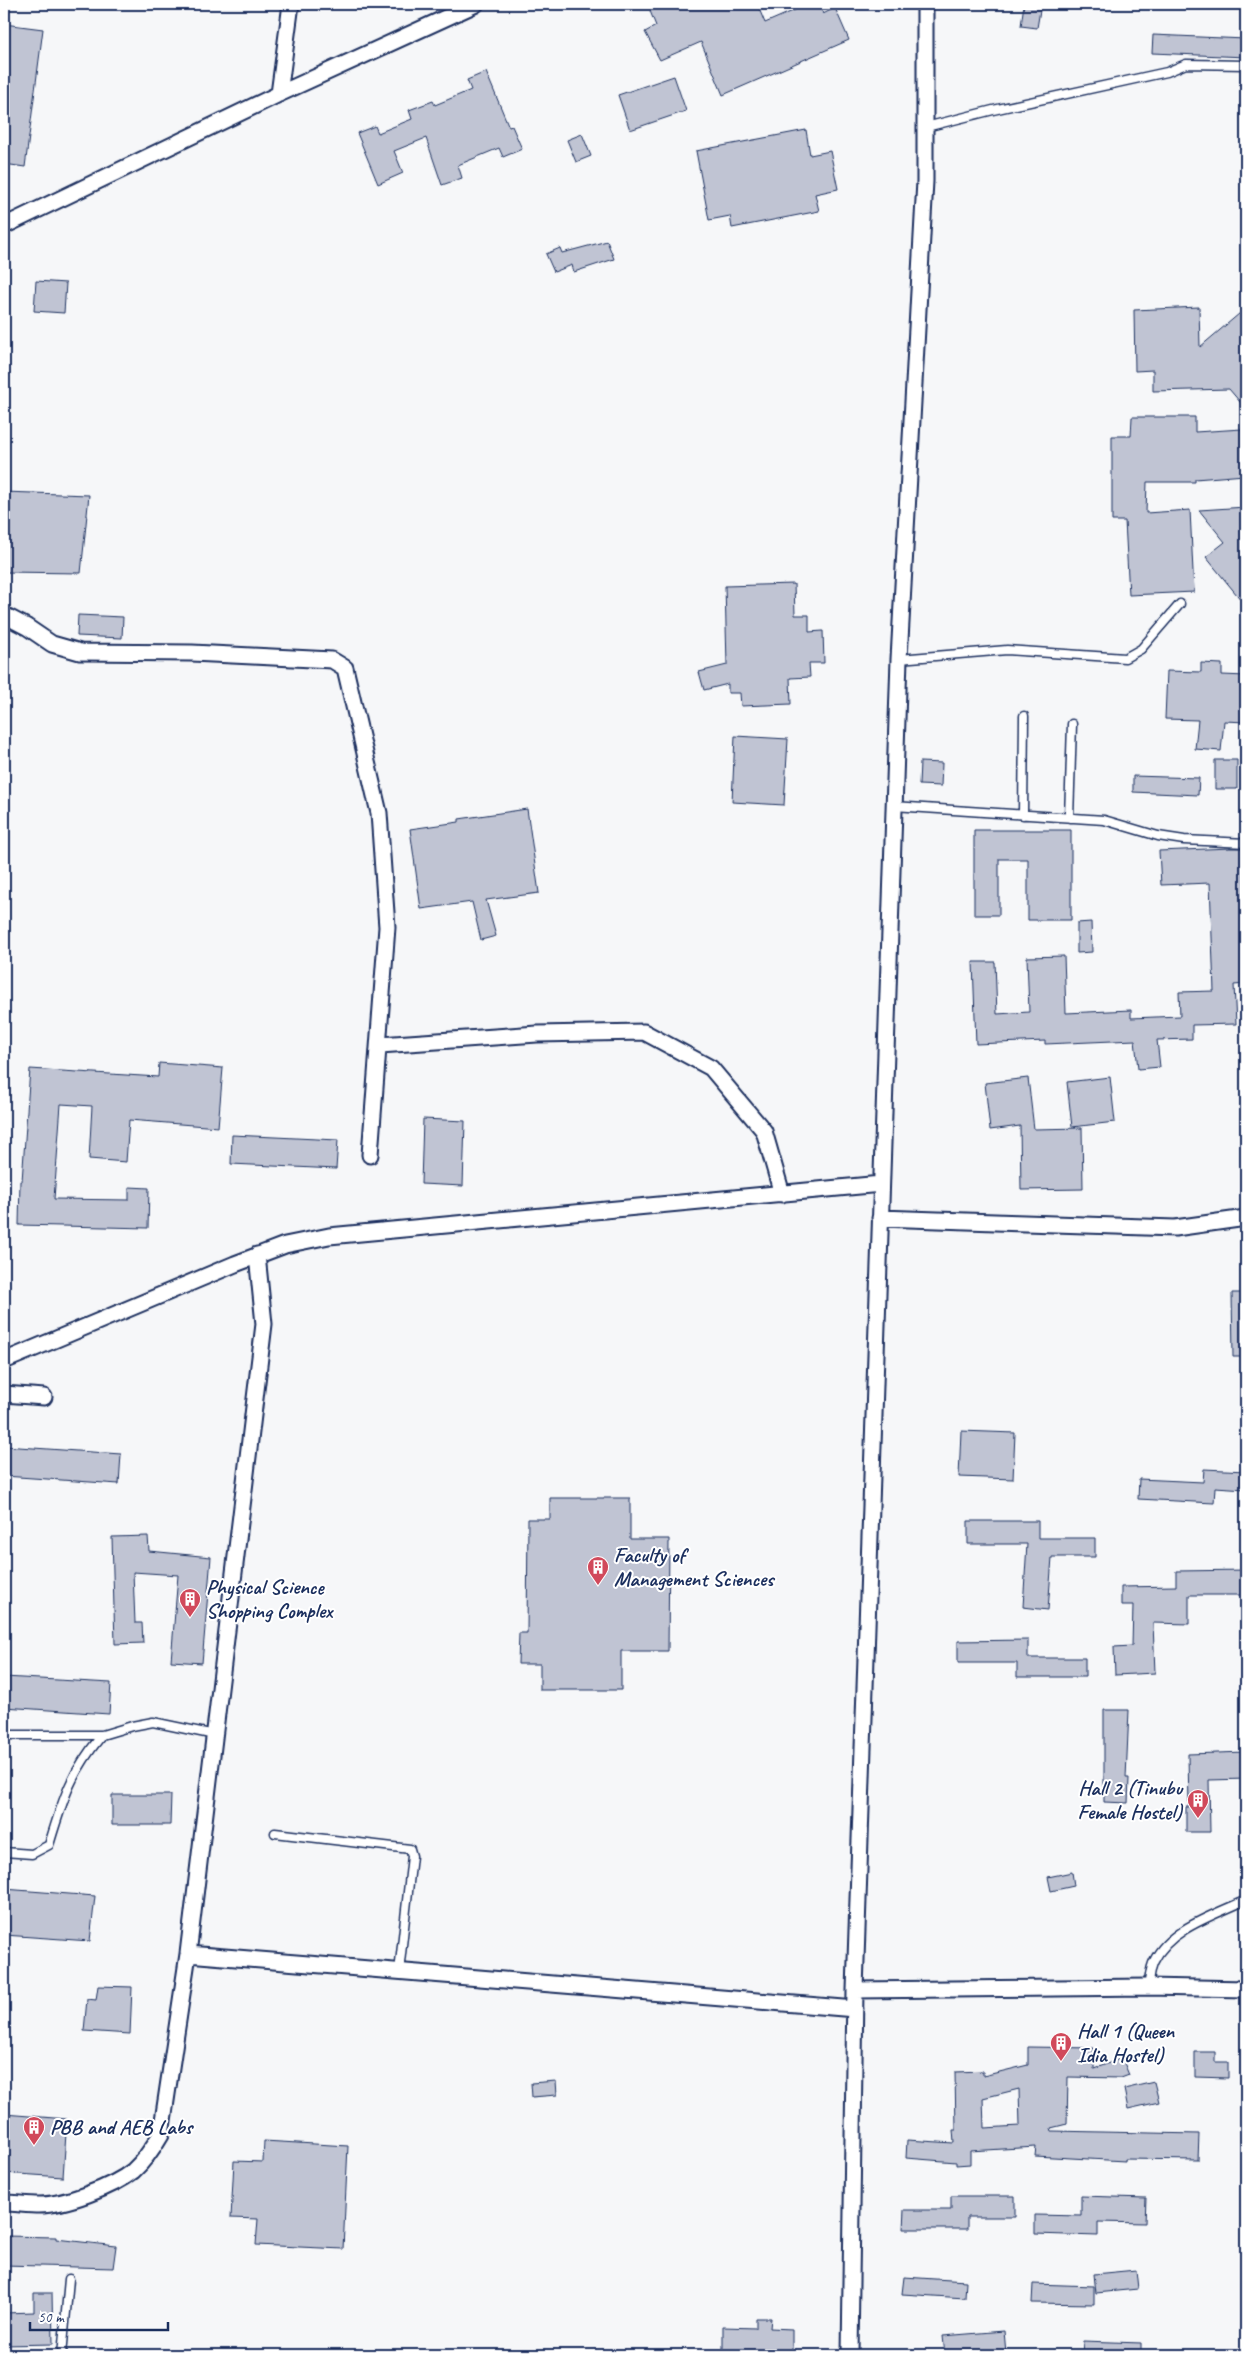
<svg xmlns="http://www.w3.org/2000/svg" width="1250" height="2359" viewBox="0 0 1250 2359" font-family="Caveat,sans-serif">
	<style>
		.building { fill: #c0c4d3; stroke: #1b2f5e; fill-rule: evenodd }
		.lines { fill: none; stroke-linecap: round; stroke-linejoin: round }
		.lane-casing { stroke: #1b2f5e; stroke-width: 11 }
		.street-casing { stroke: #1b2f5e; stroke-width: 19 }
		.lane { stroke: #fff; stroke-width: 8 }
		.street { stroke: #fff; stroke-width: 15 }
		.labels { text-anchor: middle; stroke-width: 4; stroke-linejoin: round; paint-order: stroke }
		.poi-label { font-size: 21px; font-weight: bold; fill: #1b2f5e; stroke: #fff; text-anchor: start }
	</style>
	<rect width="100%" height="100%" fill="#f6f7f9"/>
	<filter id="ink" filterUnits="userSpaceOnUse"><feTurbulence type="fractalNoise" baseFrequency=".02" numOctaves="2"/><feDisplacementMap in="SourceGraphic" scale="10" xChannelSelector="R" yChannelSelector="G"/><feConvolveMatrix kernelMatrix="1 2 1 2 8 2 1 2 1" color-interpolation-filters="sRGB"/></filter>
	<g filter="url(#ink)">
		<path class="building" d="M666 4H757L765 23 809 4H819L823 14 835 8 849 40 723 95 701 42 660 60 645 32 656 26 650 11Z
			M1024 4H1041L1037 28 1021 26Z
			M4 24 43 29 25 167 4 164Z
			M1153 35 1246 39V57L1152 53Z
			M486 72 509 127 512 126 522 149 503 157 499 148 458 165 462 178 442 185 426 138 394 151 403 173 378 184 357 133 375 126 378 133 412 119 409 110 433 101 435 105 471 90 467 80Z
			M674 76 686 111 630 130 618 95Z
			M806 130 810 155 830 151 838 189 815 194 819 211 732 228 730 216 709 220 696 151Z
			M582 134 591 156 576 162 567 140Z
			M607 241 614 259 574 272 572 265 554 272 546 254 560 248 562 253Z
			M36 281 66 283 64 313 34 311Z
			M1199 307 1200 347 1246 308V409L1229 389 1153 391V370L1135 371 1134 310Z
			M1132 417H1195V432L1242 429 1245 475 1195 479V482H1147L1146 513 1190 510 1194 592 1129 595 1125 521H1112V436H1131Z
			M4 492 89 495 81 573 4 572Z
			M1246 507V606L1206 557 1225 542 1199 510Z
			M794 584 795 615H809V632L823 631 824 663H809L810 677 790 678 791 704 741 706 740 693H728V684L704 690 699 672 727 665 725 586Z
			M78 615 123 617 122 638 77 636Z
			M1201 663 1222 664V675L1246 676V722L1224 721 1221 751 1195 749 1198 720 1165 719 1167 671 1201 672Z
			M735 736 788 739 784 805 732 802Z
			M1215 760H1237V789H1215Z
			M920 762 942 763 941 786 919 785Z
			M1133 776 1199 778 1198 795 1133 792Z
			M527 809 539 893 486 900 496 936 481 940 472 902 421 909 410 829 459 822V819Z
			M974 830H1071V920H1028V859H999V915H974Z
			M1230 848H1243L1246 920V984L1234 985 1236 1024 1192 1025V1039L1157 1040 1160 1067 1138 1069 1135 1040 1045 1044V1041L976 1044 973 962H995L997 1014 1029 1012 1027 957 1064 956 1066 1013 1131 1010V1018L1180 1016 1179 992 1214 991 1210 883 1161 885 1159 851Z
			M1091 922 1092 952 1077 953V923Z
			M159 1063 223 1068 218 1127 129 1120 126 1162 89 1159 92 1106 61 1104 54 1199 129 1200V1187L149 1188 148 1228 19 1225 20 1181H22L30 1069 158 1077Z
			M1110 1077 1115 1122 1072 1127 1067 1082Z
			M1028 1078 1034 1129 1082 1128 1083 1189 1021 1190 1020 1126 990 1130 985 1083Z
			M423 1119 465 1121 463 1186 421 1184Z
			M232 1135 338 1140 336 1169 231 1164Z
			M1232 1293H1246V1357H1233Z
			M961 1431 1015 1433 1013 1479 959 1477Z
			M4 1446 121 1454 119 1484 4 1476Z
			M1204 1469 1246 1471V1489L1215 1487 1214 1503 1138 1499 1139 1479 1203 1482Z
			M550 1498H630V1539H669L668 1651H621V1690H540V1664H518L519 1633H527L528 1519H550Z
			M968 1521H1038V1538H1095V1557H1052L1048 1610 1023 1607 1027 1544H968Z
			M148 1536 149 1551 211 1557 202 1663 171 1661 178 1575 133 1572 135 1623H142L143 1643 115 1644 112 1537Z
			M1246 1570V1595H1189V1624L1153 1623 1155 1673 1115 1675 1114 1647 1132 1646 1133 1605H1121V1587L1176 1586V1571Z
			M1028 1640V1658H1085V1677H1017V1663H958V1641Z
			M4 1677 111 1683 109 1714 4 1707Z
			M1104 1710H1129L1126 1778H1129L1128 1803 1104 1802Z
			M1246 1752V1779L1209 1780 1210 1832H1186V1807H1189L1188 1754Z
			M112 1795H171L170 1825H112Z
			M1072 1872 1074 1886 1051 1891 1048 1877Z
			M4 1889 95 1896 90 1941 4 1935Z
			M98 1986 132 1987 130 2034 84 2031 87 1999 96 2000Z
			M1028 2047 1094 2048V2069L1122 2058 1129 2075 1121 2078 1068 2077 1067 2124 1051 2128 1052 2131 1199 2134 1198 2160 1125 2159V2161L1035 2156 1036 2147 970 2151V2164L956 2165V2162L906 2158 907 2140 954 2143 953 2130H956L955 2072 983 2071V2076L1028 2065ZM1019 2089 1020 2126 984 2128 983 2098Z
			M1195 2052H1215V2062H1228V2078L1195 2077Z
			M556 2081 557 2095 532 2097 531 2083Z
			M1154 2082 1159 2102 1128 2109 1124 2089Z
			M4 2114 67 2119 63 2177 4 2173Z
			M264 2141 348 2146 343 2249 256 2245 258 2219 231 2218 234 2161 263 2162Z
			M951 2196H1015V2217H967V2229H903L904 2210H951Z
			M1081 2196 1146 2198 1145 2223 1098 2222V2236L1035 2234V2215L1081 2216Z
			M4 2236 56 2237V2239L116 2246 113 2268 4 2265Z
			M1136 2270 1138 2289 1096 2293 1094 2274Z
			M904 2277 966 2281 965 2298 902 2294Z
			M1033 2284 1094 2286V2304L1032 2303Z
			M34 2293H52L53 2344 4 2345V2313L34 2312Z
			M756 2318H771L770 2328 792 2329V2355H723V2327L756 2328Z
			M1004 2331 1006 2353 945 2355 943 2336Z
			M1083 2341 1141 2343V2355H1082Z"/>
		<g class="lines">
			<g class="lane-casing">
				<path id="lane" d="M926 127 993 110 1167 72 1186 64 1246 65
					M899 659 1007 650 1125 658 1141 649 1180 604
					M894 806 1104 820 1158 836 1184 840 1246 843
					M1023 815 1024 716
					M1069 818 1072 724
					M4 1735H102L132 1726 153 1722 215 1735
					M275 1833 410 1849 412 1856 399 1972
					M4 1852 32 1854 49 1845C63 1799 70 1774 102 1735
					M1148 1987C1150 1979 1150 1968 1154 1961 1170 1928 1215 1915 1246 1900
					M62 2355 69 2279"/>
			</g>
			<g class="street-casing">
				<path id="street" d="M279 94 291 4
					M4 226 279 94 476 4
					M4 615 27 627 52 644 80 652 192 653 332 660 345 668 379 813 387 927 370 1155
					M380 1045 537 1034 644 1032 711 1068 764 1131 782 1194
					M880 1218 1175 1228 1246 1218
					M4 1361 235 1264 285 1245 329 1236 881 1184
					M4 1394 44 1397
					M188 1954 855 2009
					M855 1990 1148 1987 1246 1989
					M4 2203C15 2203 27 2205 39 2205 65 2205 113 2187 133 2171 145 2160 153 2148 161 2134L188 1954 264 1324 257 1255
					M850 2355 855 1990 899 659 925 181V4"/>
			</g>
			<use href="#lane" class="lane"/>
			<use href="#street" class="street"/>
		</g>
	</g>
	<defs>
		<g id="building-pin" transform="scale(1.125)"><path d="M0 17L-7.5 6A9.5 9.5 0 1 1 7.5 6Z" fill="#d1495b" stroke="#fff"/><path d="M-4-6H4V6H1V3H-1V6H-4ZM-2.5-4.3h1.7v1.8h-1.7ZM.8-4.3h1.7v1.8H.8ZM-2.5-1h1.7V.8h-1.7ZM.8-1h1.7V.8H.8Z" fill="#fff"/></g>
	</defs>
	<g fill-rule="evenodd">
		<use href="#building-pin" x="598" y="1567"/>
		<use href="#building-pin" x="190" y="1599"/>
		<use href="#building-pin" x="1198" y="1800"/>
		<use href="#building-pin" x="1061" y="2043"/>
		<use href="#building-pin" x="34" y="2127"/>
	</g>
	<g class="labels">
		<g class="poi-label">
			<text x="614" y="1562">Faculty of<tspan x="614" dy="24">Management Sciences</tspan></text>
			<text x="206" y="1594">Physical Science<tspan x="206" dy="24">Shopping Complex</tspan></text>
			<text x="1182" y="1795" text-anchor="end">Hall 2 (Tinubu<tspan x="1182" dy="24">Female Hostel)</tspan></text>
			<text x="1077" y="2038">Hall 1 (Queen<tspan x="1077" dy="24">Idia Hostel)</tspan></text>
			<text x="50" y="2134">PBB and AEB Labs</text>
		</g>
	</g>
	<rect width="1250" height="2359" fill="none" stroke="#fff" stroke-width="20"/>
	<rect x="10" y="10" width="1230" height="2339" fill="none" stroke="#1b2f5e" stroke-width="2" filter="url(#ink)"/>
	<path d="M30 2322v8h138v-8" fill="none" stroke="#1b2f5e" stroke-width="2.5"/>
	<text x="38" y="2322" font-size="15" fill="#1b2f5e" stroke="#ffffff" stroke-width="4" paint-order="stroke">50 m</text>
</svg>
